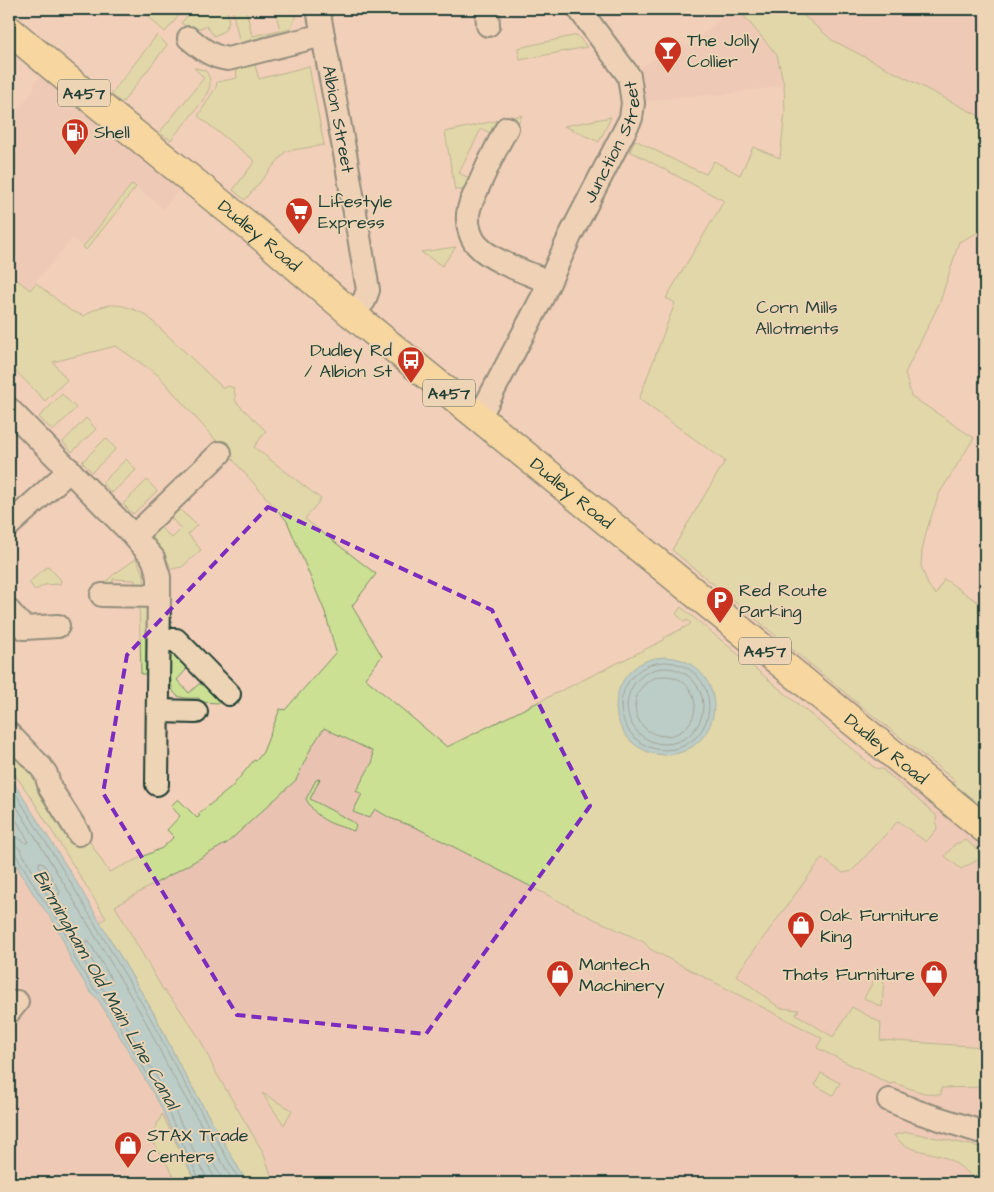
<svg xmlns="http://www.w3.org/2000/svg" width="994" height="1192" viewBox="0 0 994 1192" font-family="'Architects Daughter',sans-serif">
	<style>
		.built { fill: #e9c2b2 }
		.green { fill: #cce094; stroke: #768e64 }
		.water { fill: #7ac7d8; stroke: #569096 }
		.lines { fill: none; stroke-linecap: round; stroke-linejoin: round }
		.shore { stroke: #437476; stroke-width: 1 }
		.street-casing { stroke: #1f3d34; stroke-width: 26 }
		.primary-casing { stroke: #1f3d34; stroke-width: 31 }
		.street { stroke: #ecd4b4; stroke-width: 22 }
		.primary { stroke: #fddf80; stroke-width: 28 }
		.marked { fill: none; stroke: #7b2cbf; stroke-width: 4; stroke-dasharray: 10 6; stroke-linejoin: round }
		.labels { text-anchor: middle; stroke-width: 4; stroke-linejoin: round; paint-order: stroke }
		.shield { fill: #ecd4b4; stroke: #5c6a5a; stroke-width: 1 }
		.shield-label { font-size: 16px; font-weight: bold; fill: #1f3d34 }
		.poi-label { font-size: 18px; fill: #1f3d34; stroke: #ecd4b4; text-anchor: start }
		.street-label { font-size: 18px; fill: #1f3d34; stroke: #ecd4b4 }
		.park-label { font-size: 18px; fill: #284539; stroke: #ecd4b4 }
		.water-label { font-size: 19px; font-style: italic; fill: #284b44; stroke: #ecd4b4 }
	</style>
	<rect width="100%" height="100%" fill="#f2cfb8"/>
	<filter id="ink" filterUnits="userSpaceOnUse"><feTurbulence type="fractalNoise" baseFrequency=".02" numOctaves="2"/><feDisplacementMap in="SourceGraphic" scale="10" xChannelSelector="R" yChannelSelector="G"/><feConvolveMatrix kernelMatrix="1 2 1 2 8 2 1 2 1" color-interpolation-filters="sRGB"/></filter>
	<g filter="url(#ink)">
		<path class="built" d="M734 9H985V229L780 158 785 112 784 85 730 94 688 96 633 103 638 70 680 40 686 47Z
			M50 65 188 176 164 209 132 184 83 247 72 239 10 312 9 310V120L33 91 35 83Z
			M351 687 426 833 590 917 644 942 650 949 709 979 815 851 917 799 882 769 893 755 985 829V1183H9V822L74 928 227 843Z"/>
		<path class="green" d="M140 9H180L182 12 165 32Z
			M194 9H227L229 22 224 31 214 36 206 26C196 30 190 30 181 23Z
			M232 9H246L252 36 280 30 275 9H300L290 29 240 43Z
			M738 9H796L832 40 985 119V229L959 242 940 302 905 373 911 396 974 438 939 494 927 529 922 551 921 566 928 585 936 595 944 579 985 607V812L954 788V780L861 706 672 550 725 461 639 399 675 303 666 298 724 201 630 151 635 140 682 164 706 174 714 161 740 175 753 147 780 158 785 112 784 85 777 55Z
			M157 35 167 45 122 103 111 94Z
			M577 35 587 47 520 60 518 48Z
			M254 62 259 79 309 66 324 145 286 151 245 200 233 190 255 161 198 116 216 87 217 82 237 78 236 67Z
			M194 68 205 70C208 74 211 79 210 85 208 99 180 128 171 140L159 133 204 78Z
			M522 115 516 128 493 134 481 129 459 173 473 180 468 190H455L445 132Z
			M611 117 599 142 564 126Z
			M132 184 136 187 86 250 83 247Z
			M456 247 442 266 421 252Z
			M16 279 30 290 36 283 71 311 84 316C107 300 122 303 146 315L223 388 228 386 234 388 236 402 266 431 254 447 321 499 305 519 376 574 352 606 382 656 365 678 447 747 664 640V638L689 625 691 623 687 620 685 622 676 614 681 607 875 768 882 769 936 815 937 829 926 842 898 821 852 871 843 873 822 858 736 975 780 1008 799 1010 796 1014 833 1037 852 1007 881 1023 880 1040 985 1047V1087L941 1088V1095C925 1095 909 1088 894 1083L890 1084 817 1048 822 1038 650 949 644 942 590 917 417 828 390 818 375 809 369 818 353 812 362 794 356 791 373 761 372 751 324 728 311 748 296 780 227 843 115 906 162 988 179 1008 200 1039 215 1071 263 1152 274 1183H247L179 1064 156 1017 100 922 106 918 32 799 9 766V743L85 834 109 872 162 848 174 837 167 830 180 816 171 806 178 799 197 818 200 816 198 814 231 788 254 760 256 761 263 752 280 709 285 710 336 652 325 612 287 521 158 375 116 346 53 362 67 380 45 401 9 364V287Z
			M62 394 76 408 53 431 39 417Z
			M86 418 96 429 72 452 63 442Z
			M106 438 116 449 92 472 82 462Z
			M126 459 136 470 112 493 102 483Z
			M147 480 157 491 133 514 123 504Z
			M178 508 197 525 188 534 201 550 182 567 171 569 164 552 149 533 157 527 161 528 172 538 181 529 171 518V515Z
			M136 559 144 575 145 591H135V580L113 579V590H97L113 575Z
			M48 566 61 580 60 584 45 585 35 590 29 582Z
			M139 600H146V674H141Z
			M171 650 187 663 186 670 177 680 189 693 199 684H205L222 698 239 702V704L200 702 199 698C193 698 184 699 178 696 167 691 171 661 171 650Z
			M320 779 310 799 353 822 356 825 354 831C330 823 319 822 306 799L316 780Z
			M966 840 985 856 961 869 945 856 955 844Z
			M882 965 896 979 884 978 882 1007 864 998Z
			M821 1073 840 1083 833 1095 815 1085Z
			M262 1093 292 1110 284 1125Z
			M162 1114 194 1179 197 1183H178L151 1138Z
			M908 1132 985 1148V1183H979C969 1173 957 1163 944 1157 926 1150 905 1152 894 1135Z"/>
		<path class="water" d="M616 706a49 49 0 1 1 98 0a49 49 0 1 1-98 0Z
			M9 775 76 881 156 1017 179 1064 247 1183H197L194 1179 160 1105 105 1011 97 998 91 993 71 961 65 944 55 924 34 895 9 853Z"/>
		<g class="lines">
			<path class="shore" d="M621 706a44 44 0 1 1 88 0a44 44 0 1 1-88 0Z
				M627 706a38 38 0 1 1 76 0a38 38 0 1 1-76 0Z
				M635 706a30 30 0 1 1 60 0a30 30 0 1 1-60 0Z
				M9 783 71 883 151 1019 175 1066 241 1183
				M9 794 66 887 146 1022 169 1069 234 1183
				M9 808 29 842 26 843 18 838 9 837
				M9 844 15 845 20 849 43 889 65 918 76 939 81 957 99 985 106 992 114 1005 170 1100 206 1177 207 1183
				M9 850 15 853 38 892 59 921 70 942 75 959 94 989 101 995 109 1008 164 1103 201 1183
				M40 862 43 863 60 892 59 895 56 894 39 866Z
				M88 940 112 980 111 984C101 981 88 954 85 943Z
				M215 1183 213 1175 207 1163 209 1160H211L225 1183"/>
			<g class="street-casing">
				<g id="street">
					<path id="s1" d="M318 9 346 159 368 290 364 301 352 314"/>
					<path d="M487 9 488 25"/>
					<path d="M189 38C201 48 211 57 228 59L323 35"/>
					<path d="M507 128C496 147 487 167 478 187 475 194 471 201 469 209 466 220 469 236 477 245 492 262 529 273 549 282"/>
					<path d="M9 409 134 536 153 558 159 577V596L157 784"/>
					<path id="s2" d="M479 418 542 298 571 234 631 118 633 103 629 76 579 9"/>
					<path d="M9 525 70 470"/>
					<path d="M134 536 220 453"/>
					<path d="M102 595 159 596"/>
					<path d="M9 611 24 628 58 626"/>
					<path d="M159 640H176L229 694"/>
					<path d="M158 711 196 712"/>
					<path d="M9 734 41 767 46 774 50 788 79 834"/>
					<path d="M9 1012 17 1002"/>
					<path d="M889 1100 918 1112 985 1133"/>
				</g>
			</g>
			<g class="primary-casing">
				<g id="primary">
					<path id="s3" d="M9 30 89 97 261 236 352 314 498 433 985 829"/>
				</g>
			</g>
			<use href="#street" class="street"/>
			<use href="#primary" class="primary"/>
		</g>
	</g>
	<path d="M0 0H994V1192H0ZM268 507 492 610 590 806 426 1034 237 1015 103 793 127 655Z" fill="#f2cfb8" fill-opacity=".55" fill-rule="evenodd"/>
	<path class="marked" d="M268 507 492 610 590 806 426 1034 237 1015 103 793 127 655Z"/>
	<defs>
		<g id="bar-pin" transform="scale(1.4375)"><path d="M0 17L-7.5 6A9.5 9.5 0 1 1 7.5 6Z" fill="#c8321e" stroke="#ecd4b4"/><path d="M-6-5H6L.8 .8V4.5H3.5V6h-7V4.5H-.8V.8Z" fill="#fff"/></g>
		<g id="fuel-pin" transform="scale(1.4375)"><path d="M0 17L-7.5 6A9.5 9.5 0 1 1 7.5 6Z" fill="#c8321e" stroke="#ecd4b4"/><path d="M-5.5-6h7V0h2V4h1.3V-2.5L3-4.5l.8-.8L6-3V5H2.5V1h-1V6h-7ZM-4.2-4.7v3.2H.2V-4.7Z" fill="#fff"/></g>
		<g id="supermarket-pin" transform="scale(1.4375)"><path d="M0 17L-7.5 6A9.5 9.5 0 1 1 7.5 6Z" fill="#c8321e" stroke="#ecd4b4"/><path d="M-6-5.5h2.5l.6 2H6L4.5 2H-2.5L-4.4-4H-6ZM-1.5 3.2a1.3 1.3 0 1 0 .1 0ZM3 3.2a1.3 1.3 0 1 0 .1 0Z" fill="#fff"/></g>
		<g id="bus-pin" transform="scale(1.4375)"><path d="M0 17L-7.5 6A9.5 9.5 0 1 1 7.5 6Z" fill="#c8321e" stroke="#ecd4b4"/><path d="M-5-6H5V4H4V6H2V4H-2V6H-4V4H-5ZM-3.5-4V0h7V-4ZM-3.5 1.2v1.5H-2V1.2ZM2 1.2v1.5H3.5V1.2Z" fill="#fff"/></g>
		<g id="parking-pin" transform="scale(1.4375)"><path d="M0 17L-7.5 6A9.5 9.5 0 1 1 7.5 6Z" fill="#c8321e" stroke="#ecd4b4"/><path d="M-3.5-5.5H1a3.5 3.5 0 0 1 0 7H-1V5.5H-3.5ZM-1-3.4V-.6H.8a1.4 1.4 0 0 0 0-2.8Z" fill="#fff"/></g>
		<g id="shop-pin" transform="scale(1.4375)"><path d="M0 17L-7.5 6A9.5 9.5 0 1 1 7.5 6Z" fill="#c8321e" stroke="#ecd4b4"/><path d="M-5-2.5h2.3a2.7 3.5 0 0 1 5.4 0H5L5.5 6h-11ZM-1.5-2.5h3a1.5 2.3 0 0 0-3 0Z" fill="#fff"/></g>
	</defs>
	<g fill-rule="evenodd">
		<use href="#bar-pin" x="668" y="50"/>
		<use href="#fuel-pin" x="75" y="132"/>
		<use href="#supermarket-pin" x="299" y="211"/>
		<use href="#bus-pin" x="411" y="360"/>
		<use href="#parking-pin" x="720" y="600"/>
		<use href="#shop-pin" x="801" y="925"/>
		<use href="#shop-pin" x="560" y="974"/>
		<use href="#shop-pin" x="934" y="974"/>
		<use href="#shop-pin" x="128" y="1145"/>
	</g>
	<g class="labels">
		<g class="shield">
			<rect x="58" y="79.5" width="52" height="27" rx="4"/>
			<rect x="423" y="379.5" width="52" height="27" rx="4"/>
			<rect x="739" y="637.5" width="52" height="27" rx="4"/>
		</g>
		<g class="shield-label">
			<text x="84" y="99">A457</text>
			<text x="449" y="399">A457</text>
			<text x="765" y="657">A457</text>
		</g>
		<g class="poi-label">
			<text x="687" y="46">The Jolly<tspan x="687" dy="21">Collier</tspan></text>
			<text x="94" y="138">Shell</text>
			<text x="318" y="207">Lifestyle<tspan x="318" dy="21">Express</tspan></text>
			<text x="392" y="356" text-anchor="end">Dudley Rd<tspan x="392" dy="21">/ Albion St</tspan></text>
			<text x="739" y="596">Red Route<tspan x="739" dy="21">Parking</tspan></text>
			<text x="820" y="921">Oak Furniture<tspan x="820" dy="21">King</tspan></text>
			<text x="579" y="970">Mantech<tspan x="579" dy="21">Machinery</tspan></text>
			<text x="915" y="980" text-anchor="end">Thats Furniture</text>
			<text x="147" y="1141">STAX Trade<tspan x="147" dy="21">Centers</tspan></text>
		</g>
		<g class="street-label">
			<text dy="6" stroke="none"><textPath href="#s1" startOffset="112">Albion Street</textPath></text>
			<text dy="6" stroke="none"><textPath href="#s2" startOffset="308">Junction Street</textPath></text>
			<text dy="6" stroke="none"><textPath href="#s3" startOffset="324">Dudley Road</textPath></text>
			<text dy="6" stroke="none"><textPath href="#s3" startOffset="729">Dudley Road</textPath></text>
			<text dy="6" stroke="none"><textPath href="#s3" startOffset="1134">Dudley Road</textPath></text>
		</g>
		<g class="park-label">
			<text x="797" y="313">Corn Mills<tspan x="797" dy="21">Allotments</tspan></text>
		</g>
		<g class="water-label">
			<text transform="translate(107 989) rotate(60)" y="7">Birmingham Old Main Line Canal</text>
		</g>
	</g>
	<rect width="994" height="1192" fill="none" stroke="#ecd4b4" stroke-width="30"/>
	<rect x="15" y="15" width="964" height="1162" fill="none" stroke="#1f3d34" stroke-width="2" filter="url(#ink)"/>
</svg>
